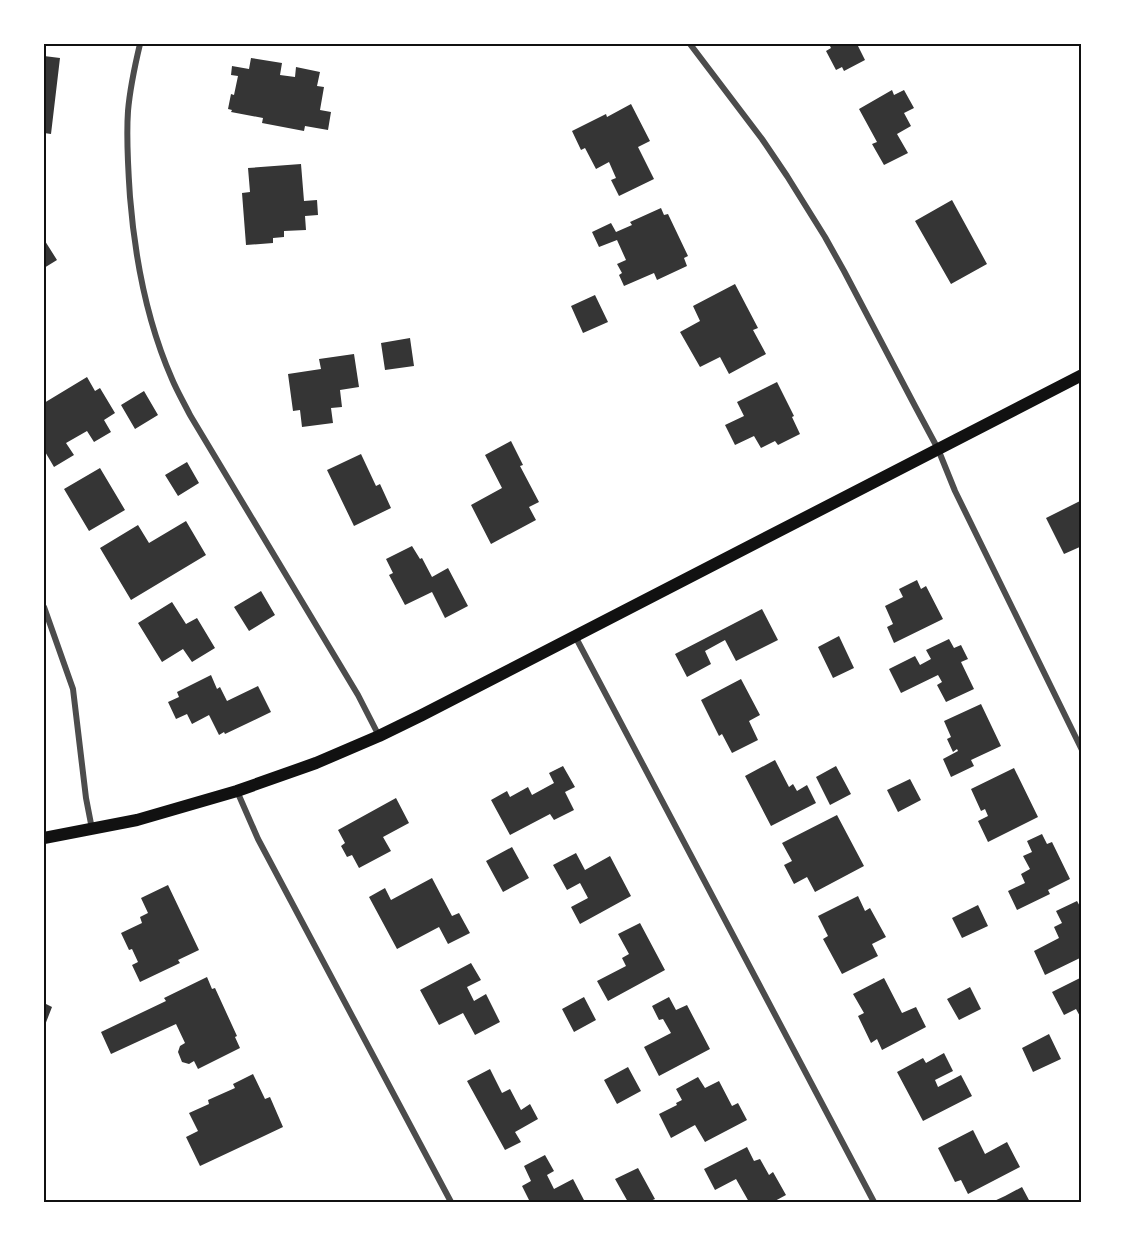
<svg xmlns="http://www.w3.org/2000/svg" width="1125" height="1246" viewBox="0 0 1125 1246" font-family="'Varela Round',sans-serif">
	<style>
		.building { fill: #353535 }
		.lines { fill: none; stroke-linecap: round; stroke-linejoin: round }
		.minor { stroke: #4c4c4c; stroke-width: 6 }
		.secondary { stroke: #111; stroke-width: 12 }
		.neatline { fill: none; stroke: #111; stroke-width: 2 }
	</style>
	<rect width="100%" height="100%" fill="#fff"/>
	<path class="building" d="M829 44H857L865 60 844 71 842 67 836 70 826 51 831 48Z
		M44 56 60 58 51 134 44 133Z
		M251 58 282 63 280 75 295 77 296 67 320 72 317 86 324 87 320 110 331 112 328 130 305 126 304 131 262 123 263 118 231 112 232 110 228 109 231 94 234 95 238 76 231 75 232 66 249 69Z
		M892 90 894 95 904 90 914 108 904 113 911 126 897 134 908 153 884 165 872 144 877 142 859 109Z
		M631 104 650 141 638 147 654 179 619 196 611 180 616 178 609 162 596 169 585 148 581 150 572 131 606 114 607 117Z
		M301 164 304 201 317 200 318 215 305 216 306 230 284 231V237L273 238V243L246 245 242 193 250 192 248 168Z
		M952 200 987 264 951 284 915 221Z
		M661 208 664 215 668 214 688 256 684 258 687 266 657 280 654 273 624 286 619 275 622 273 617 264 626 260 617 240 599 247 592 232 611 223 616 232 632 225 630 222Z
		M45 241 57 260 44 268V242Z
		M735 284 758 328 753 330 766 354 729 374 720 357 700 367 680 332 700 321 693 306Z
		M595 295 608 322 583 333 571 306Z
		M410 338 414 366 385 370 381 343Z
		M354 354 359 387 340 390 342 407 331 408 333 423 302 427 300 410 293 411 288 374 321 369 319 359Z
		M87 377 95 391 100 388 115 413 104 420 111 432 94 442 87 431 66 443 74 455 54 467 44 450V403Z
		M777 382 794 416 792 417 800 434 778 445 775 441 761 448 754 436 735 445 725 425 744 416 737 402Z
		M144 391 158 415 135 429 121 405Z
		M511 441 523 465 520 466 539 502 529 507 536 520 491 544 471 505 502 488 485 455Z
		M361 454 376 486 380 484 391 508 354 526 327 470Z
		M187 462 199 483 178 496 165 475Z
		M100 468 125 510 89 531 64 489Z
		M1082 500V546L1064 554 1046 518Z
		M186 521 206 555 131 600 100 548 138 525 149 543Z
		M412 546 420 559 422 558 432 577 448 568 468 606 445 618 432 592 405 605 389 575 393 573 386 559Z
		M917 580 921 589 926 586 943 619 894 643 887 627 893 624 885 606 903 597 899 589Z
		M261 591 275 615 249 631 234 607Z
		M172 602 186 624 197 618 215 648 192 662 183 649 162 662 138 623Z
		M762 609 778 640 736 661 725 640 705 651 711 664 687 677 675 654Z
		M839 636 854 668 833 678 818 647Z
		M949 639 954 648 961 645 968 659 961 662 974 689 946 702 937 685 942 682 938 675 901 693 889 669 915 656 920 665 931 659 926 650Z
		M211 675 217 689 220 687 227 701 258 686 271 712 225 734 224 732 219 735 209 715 192 724 187 714 176 719 168 702 179 697 177 692Z
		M741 679 760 715 749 721 758 740 732 753 722 734 719 736 701 700Z
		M981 704 1001 746 971 760 974 766 951 777 943 759 958 751 957 749 953 752 947 739 951 737 944 721Z
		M775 760 789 787 793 784 797 791 807 785 816 803 771 826 745 776Z
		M563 766 575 787 565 792 574 810 554 820 550 814 510 835 491 800 507 791 510 797 528 787 532 795 554 783 549 773Z
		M836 766 851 794 830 805 816 777Z
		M1014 768 1038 817 988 842 978 821 988 816 985 809 981 811 971 789Z
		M910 779 921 800 898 812 887 790Z
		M396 798 409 823 383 837 391 851 359 868 352 855 347 857 341 846 345 843 338 830Z
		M837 815 864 866 815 892 807 877 794 884 784 865 792 861 782 843Z
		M1042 834 1047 844 1052 842 1070 879 1048 890 1050 894 1017 910 1008 891 1025 883 1021 874 1030 869 1023 856 1032 852 1027 841Z
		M512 847 529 878 503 892 486 861Z
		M576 853 585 870 610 856 631 896 580 924 571 907 588 898 580 883 567 890 553 865Z
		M432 878 452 916 459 913 470 933 448 944 439 927 397 949 369 897 385 888 391 900Z
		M168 885 199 950 178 960 180 963 140 982 132 965 138 962 132 949 129 950 121 933 142 923 140 917 148 913 141 898Z
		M858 896 865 911 870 908 886 937 872 944 878 956 842 974 823 939 828 936 818 916Z
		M1077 901 1082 910V957L1045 975 1034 951 1059 938 1054 927 1062 923 1056 911Z
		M978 905 988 926 962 938 952 918Z
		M640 923 665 970 608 1001 597 981 626 966 622 958 629 954 618 934Z
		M471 963 481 980 467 987 474 1001 486 994 500 1022 475 1035 463 1013 439 1025 420 990Z
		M207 977 212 989 215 988 237 1036 235 1037 240 1048 198 1069 194 1061 189 1064 182 1062 178 1052 180 1046 185 1043 176 1024 111 1054 101 1032 166 1001 164 998Z
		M1082 977V1020L1076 1009 1064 1015 1052 992Z
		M884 978 902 1013 916 1007 926 1027 882 1050 877 1039 871 1043 858 1016 864 1013 853 994Z
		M970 987 981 1009 959 1020 947 999Z
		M584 997 596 1020 574 1032 562 1009Z
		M669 997 676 1010 687 1005 710 1049 659 1076 644 1047 671 1033 663 1019 659 1020 652 1006Z
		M44 1003 52 1007 45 1025 44 1024Z
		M1049 1034 1061 1059 1033 1072 1022 1048Z
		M944 1053 953 1071 935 1080 938 1087 961 1075 972 1096 923 1121 897 1072 923 1058 926 1063Z
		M628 1067 641 1091 617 1104 604 1080Z
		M490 1069 502 1093 510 1089 521 1110 530 1104 538 1119 515 1132 521 1142 505 1150 467 1081Z
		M253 1074 265 1099 270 1097 283 1127 200 1166 186 1137 198 1131 189 1113 209 1104 208 1100 235 1088 233 1084Z
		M698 1077 705 1088 719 1081 732 1106 738 1103 747 1120 705 1142 695 1125 671 1138 659 1114 677 1105 676 1103 682 1100 676 1089Z
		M973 1130 985 1154 1007 1142 1020 1167 968 1194 961 1180 955 1182 938 1148Z
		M747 1147 754 1161 760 1159 769 1175 773 1172 786 1195 773 1202H749L736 1179 715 1190 704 1169Z
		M545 1155 554 1171 547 1175 554 1189 573 1179 585 1202H530L522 1186 531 1181 524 1166Z
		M638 1168 655 1199 648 1202H628L615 1179Z
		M1022 1187 1030 1202H992L1005 1196Z"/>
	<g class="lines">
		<path class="minor" d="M140 44C135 65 130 88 128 111 126 140 128 168 130 197 135 259 147 322 172 379 177 391 184 403 190 415L358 695 379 736
			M690 44 762 139 787 176 825 237 844 271 915 406 938 449 955 491 1082 750
			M44 607 73 689 86 798 92 829
			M575 636 874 1202
			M237 791 258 839 451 1202"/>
		<path class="secondary" d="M44 838 137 820 237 791 316 763 379 736 422 715 1082 375"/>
	</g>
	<rect width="1125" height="1246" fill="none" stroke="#ffffff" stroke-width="90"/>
	<rect x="45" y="45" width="1035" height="1156" class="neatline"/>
</svg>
